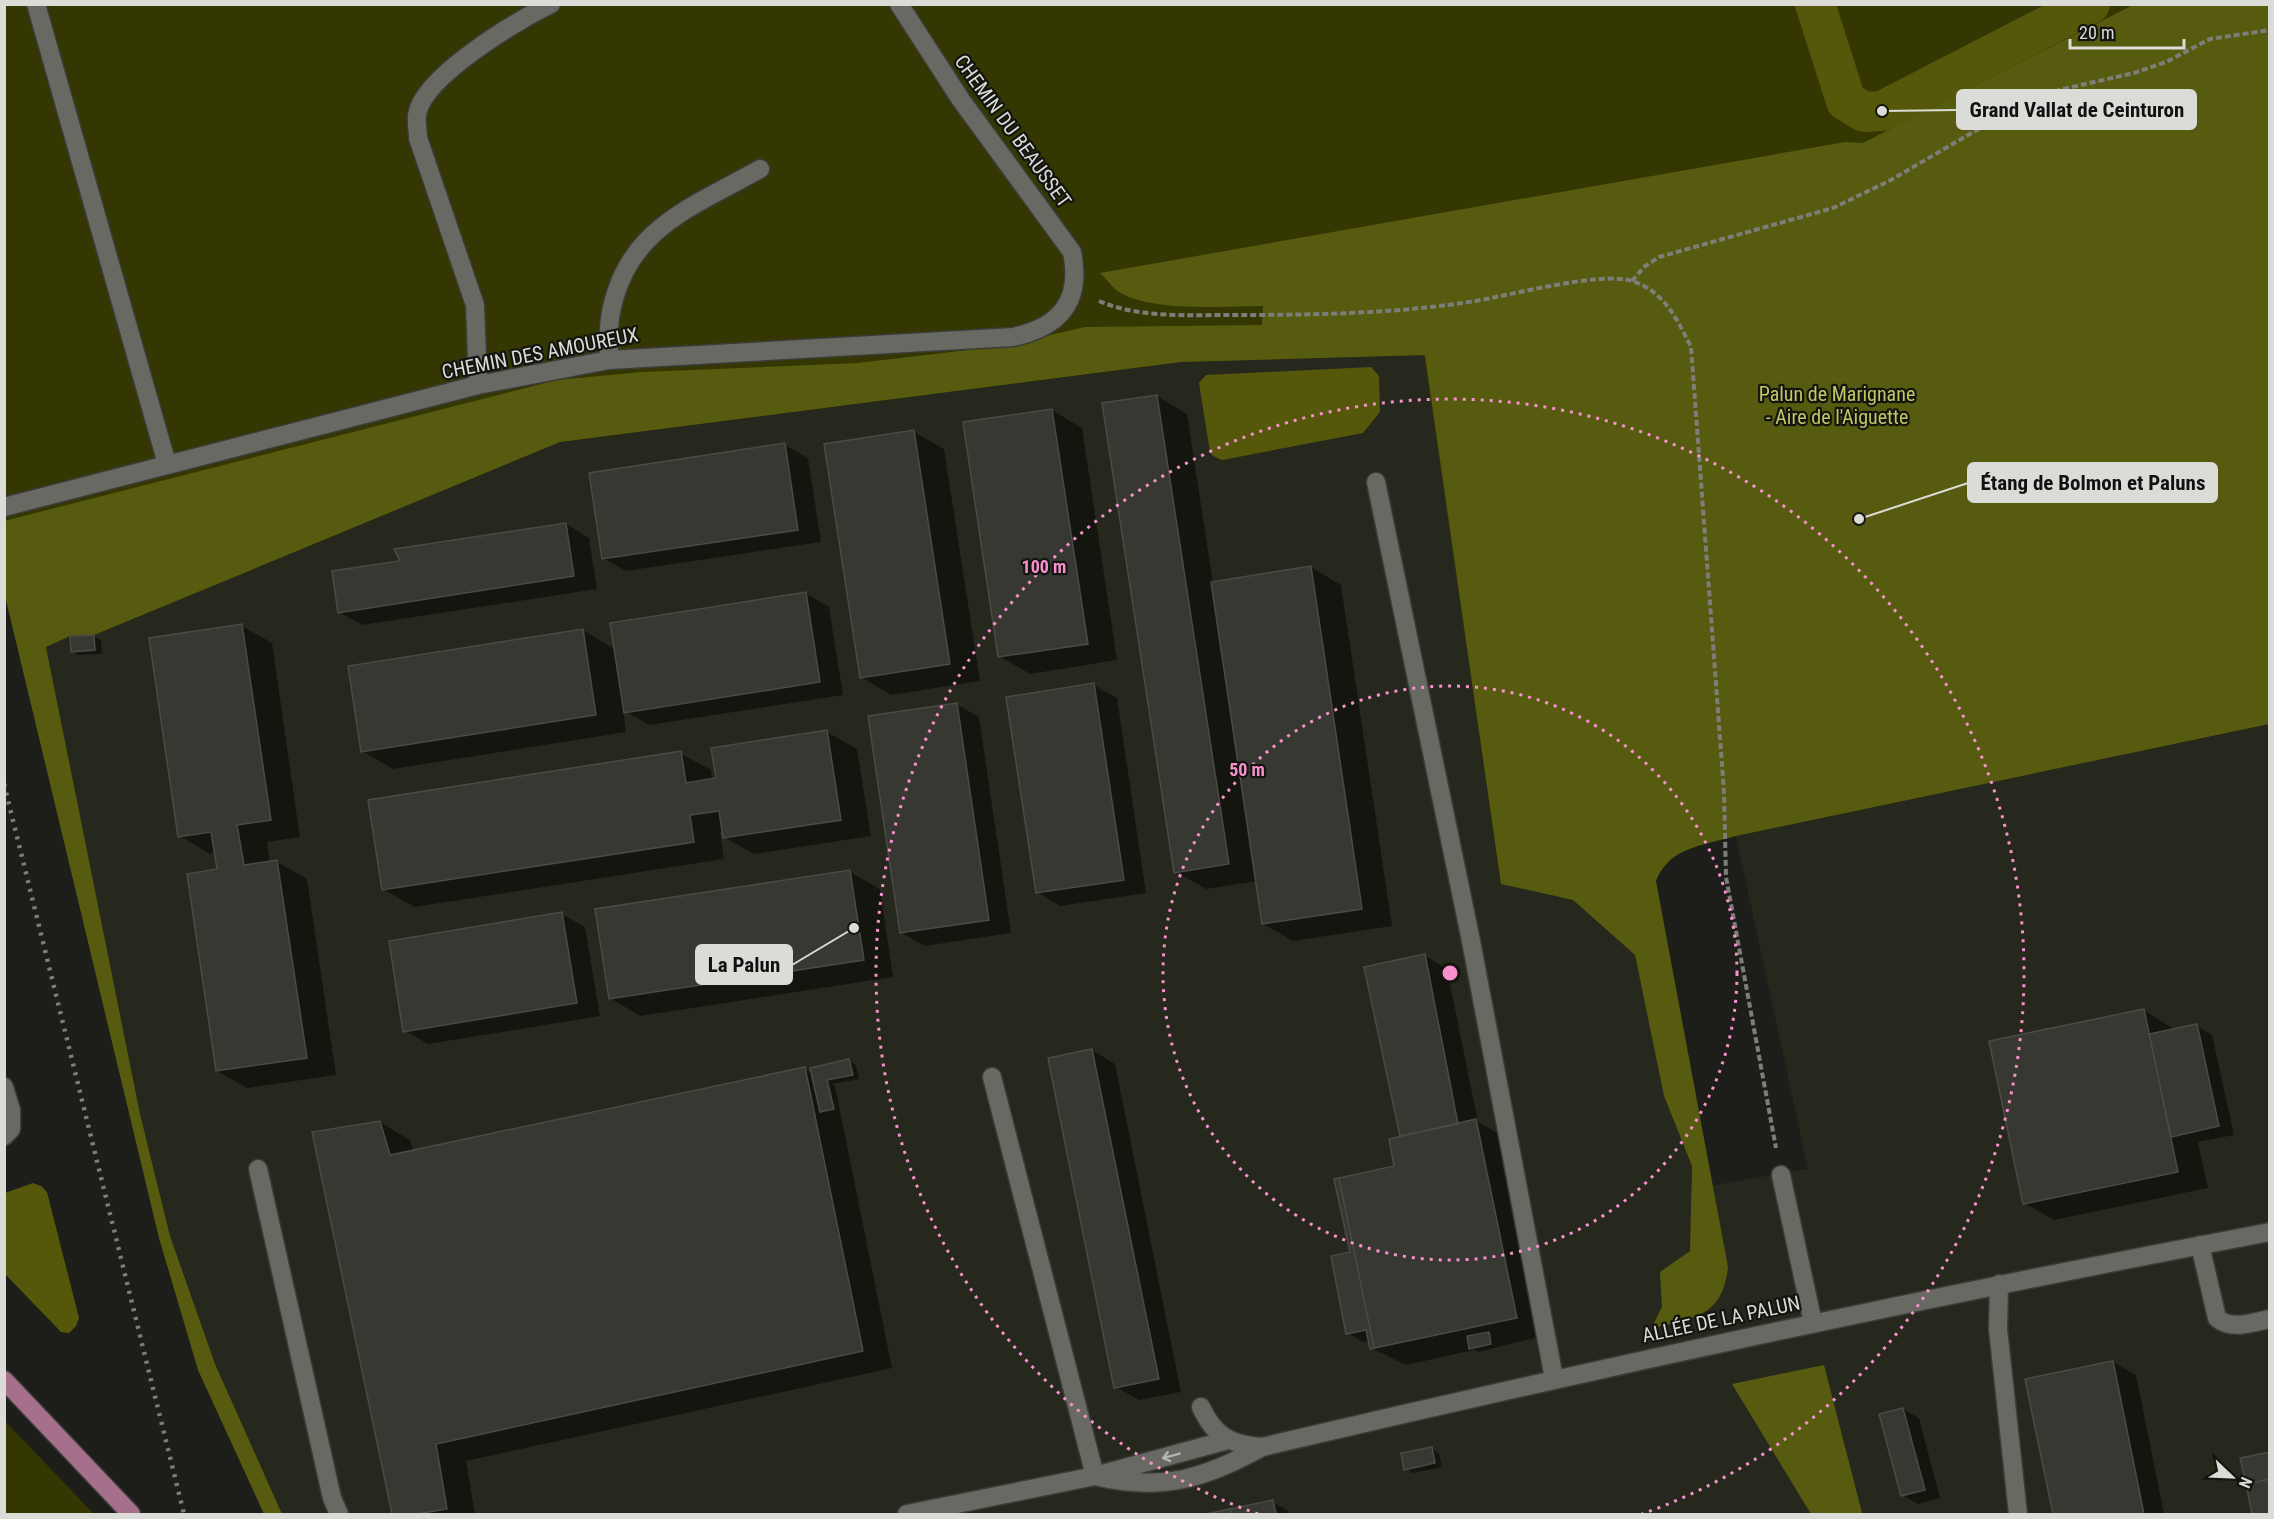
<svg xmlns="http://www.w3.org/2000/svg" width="2274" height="1519" viewBox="0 0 2274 1519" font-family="'Roboto Condensed',sans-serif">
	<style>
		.built { fill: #27281d }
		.green { fill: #343701 }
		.forest { fill: #575b0f }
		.water { fill: #55580b }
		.shadow { fill: #0007 }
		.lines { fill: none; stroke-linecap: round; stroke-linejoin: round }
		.canal { stroke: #55580b; stroke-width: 40 }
		.building { fill: #373832; stroke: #4a4b45; stroke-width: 1.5 }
		.minor-casing { stroke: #3b3b38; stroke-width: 21 }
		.major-casing { stroke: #3b3b38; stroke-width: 21 }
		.path { stroke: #7d7e79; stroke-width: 4; stroke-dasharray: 6 3; stroke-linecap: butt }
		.minor { stroke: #696963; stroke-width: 18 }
		.major { stroke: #a6708d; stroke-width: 18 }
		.rail { stroke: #7d7e79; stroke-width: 4.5; stroke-dasharray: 3 6; stroke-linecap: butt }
		.oneway { stroke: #b3b4af }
		.ring { fill: none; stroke: #f790cd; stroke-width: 3; stroke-dasharray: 3 6 }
		.labels { text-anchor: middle; stroke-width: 4.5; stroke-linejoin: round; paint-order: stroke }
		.street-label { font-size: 20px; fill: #dbdcd8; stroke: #141510 }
		.park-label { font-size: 20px; fill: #c0c764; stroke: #141510 }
		.centre { fill: #f790cd; stroke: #141510; stroke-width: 3 }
		.ring-label { font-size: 18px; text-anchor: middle; font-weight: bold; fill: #f790cd; stroke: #141510; stroke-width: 4.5; stroke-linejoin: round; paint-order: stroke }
		.leader { fill: none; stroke: #dbdcd8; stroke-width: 2 }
		.callout-dot { fill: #dbdcd8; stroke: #141510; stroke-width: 2 }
		.callout { fill: #dbdcd8; stroke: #dbdcd8; stroke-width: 2 }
		.callout-label { font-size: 21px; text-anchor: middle; font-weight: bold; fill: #111 }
	</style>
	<rect width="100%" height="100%" fill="#1d1e19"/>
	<path class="built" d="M1425 355 1501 883 1573 900 1635 955 1664 1096 1692 1166 1691 1189 1808 1169 1736 836 2269 724V1514H282L215 1364 170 1236 140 1114 46 647 70 636 94 635 560 442 1181 362Z"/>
	<path class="green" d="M4 5H2269V724L1501 884 1424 355 1181 362 560 442 94 635 69 636 46 647 4 596Z
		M5 1421 94 1514H5Z"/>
	<path class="forest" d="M2133 5H2269V724L1736 836C1703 846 1670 846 1656 881L1728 1267C1722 1319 1693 1317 1651 1329L1662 1307 1660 1272 1690 1251 1692 1166 1664 1096 1635 955 1573 900 1501 884 1425 355 1181 362 560 442 94 635 70 636 46 647 140 1114 170 1236 215 1364 282 1514H264L198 1370 159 1238 5 596 4 521 557 380 642 372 858 363 1002 346 1085 327 1262 325 1263 306C1223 306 1149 313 1116 290 1111 285 1105 278 1100 273L1845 142 1863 143Z
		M1824 1365 1862 1513 1863 1514H1811L1732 1384Z"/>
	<path class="water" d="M1371 367 1379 376 1380 412 1363 433 1222 460 1213 456 1210 452 1199 383 1206 375Z
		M33 1183 41 1186 47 1192 79 1318 76 1326 69 1333 61 1332 5 1274V1193Z"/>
	<path class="shadow" d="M1157 396 1187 414 1213 583 1311 567 1341 585 1392 926 1293 941 1263 924 1257 881 1206 889 1176 872Z
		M1052 410 1082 428 1117 660 1030 674 999 656Z
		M914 432 944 449 980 681 891 695 861 677Z
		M785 445 808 458 821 542 626 571 603 558Z
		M566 524 589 538 597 589 362 625 339 612 402 562Z
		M806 593 829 607 843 695 649 725 623 710 626 732 393 769 362 751 583 630 616 650Z
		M242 626 272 643 300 837 267 842 270 863 277 862 307 879 336 1075 247 1088 217 1071 218 870 216 853 210 854 180 836Z
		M93 636 101 640 102 654 79 655 72 651Z
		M1094 685 1117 698 1146 893 1060 906 1037 892Z
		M956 704 979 717 1011 933 925 946 902 933Z
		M827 732 857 749 871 836 754 854 724 837 723 832H720L724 859 414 907 383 889 680 753 711 770 712 780Z
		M850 872 880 889 893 977 640 1016 610 998Z
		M562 914 585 927 600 1016 428 1044 405 1031Z
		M1424 955 1447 969 1478 1122 1506 1138 1547 1335 1478 1352 1474 1350 1406 1365 1371 1348 1369 1341 1363 1342 1348 1333 1352 1253 1396 1167 1404 1137 1401 1135Z
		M2144 1010 2175 1030 2197 1026 2212 1035 2234 1135 2198 1142 2208 1188 2054 1220 2024 1203Z
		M1092 1050 1115 1064 1181 1392 1139 1400 1116 1387Z
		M849 1061 856 1065 859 1079 832 1084 835 1086 892 1368 466 1461 475 1514H394L314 1133 380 1122 410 1140 414 1152 805 1069 813 1074Z
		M2113 1362 2136 1375 2164 1514H2054L2027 1381Z
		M1903 1409 1919 1418 1940 1498 1918 1504 1902 1495Z
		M1432 1449 1439 1453 1442 1467 1413 1473 1406 1469Z
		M1273 1502 1288 1511 1289 1514H1213Z"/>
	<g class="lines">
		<path class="canal" d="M1815 4 1846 101 1864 112 1882 111 2090 4"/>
	</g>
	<path class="building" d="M1157 395 1229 864 1174 873 1102 403Z
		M1052 409 1088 644 998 657 963 422Z
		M914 430 950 664 860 678 824 444Z
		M785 443 798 530 602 559 589 473Z
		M566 523 574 576 338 613 332 571 400 561 394 549Z
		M1311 566 1362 909 1262 924 1211 582Z
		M806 592 820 682 624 713 610 623Z
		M242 624 271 820 237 825 244 865 277 860 307 1058 216 1071 187 874 217 869 211 832 178 837 149 638Z
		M583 629 596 715 361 752 348 666Z
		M94 635 95 650 71 652 70 636Z
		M1094 683 1124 880 1036 893 1006 697Z
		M957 703 989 920 900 933 868 716Z
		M827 730 841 820 723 838 719 811 690 815 694 842 382 890 368 800 681 751 686 783 716 778 711 748Z
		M850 870 864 960 609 999 595 909Z
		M562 912 577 1003 403 1032 389 941Z
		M1425 954 1458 1124 1400 1136 1364 967Z
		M2144 1009 2178 1172 2023 1204 1989 1041Z
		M2197 1024 2219 1126 2171 1137 2149 1034Z
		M1092 1049 1159 1379 1114 1388 1048 1058Z
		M849 1059 853 1075 827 1080 834 1109 820 1112 810 1068Z
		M805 1067 863 1351 436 1444 447 1509 417 1514H392L312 1132 380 1121 390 1155Z
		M1476 1119 1517 1318 1374 1348 1339 1178 1394 1166 1389 1139Z
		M1339 1178 1374 1348 1370 1349 1366 1330 1346 1334 1331 1256 1350 1252 1334 1179Z
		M1489 1332 1491 1344 1469 1349 1467 1336Z
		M2113 1361 2144 1514H2053L2025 1379Z
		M1903 1408 1925 1490 1901 1496 1879 1414Z
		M1432 1447 1435 1463 1404 1470 1401 1453Z
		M2270 1452V1479L2246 1484 2240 1458Z
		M2270 1479V1514H2252L2246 1484Z
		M1273 1500 1276 1514H1231L1230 1509Z
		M1230 1509 1231 1514H1206Z"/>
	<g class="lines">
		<g class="minor-casing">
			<path id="minor" d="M36 4 167 464
				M609 360C609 346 608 331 610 318 624 229 691 208 760 169
				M478 385 475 305 418 138C418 131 416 122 417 115 422 77 518 20 551 4
				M1376 482 1470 936 1554 1378
				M4 507 478 385 609 360 1013 337C1060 327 1082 301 1072 252L961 100 899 4
				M4 1087 11 1110V1129L4 1136
				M258 1169 332 1498 339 1514
				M1781 1175 1813 1323
				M2200 1245 2217 1318C2232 1331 2252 1322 2270 1319
				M1999 1284 1998 1329 2018 1514
				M1201 1407C1214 1436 1231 1445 1262 1447 1597 1368 1932 1296 2270 1232
				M1228 1440 1095 1476C1161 1492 1204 1479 1262 1447
				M907 1514 1095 1476 992 1077"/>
		</g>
		<g class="major-casing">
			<path id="major" d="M4 1380 131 1514"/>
		</g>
		<path class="path" d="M1632 281 1644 267 1659 257 1833 208 1889 181 2020 105 2059 90 2134 73 2166 62 2210 39 2270 30
			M1099 301C1139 318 1187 315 1230 315 1311 315 1395 314 1475 301 1512 295 1600 271 1632 281 1664 291 1677 319 1691 347L1724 792 1726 877 1776 1148"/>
		<use href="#minor" class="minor"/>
		<use href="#major" class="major"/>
		<path class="rail" d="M4 784 184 1514"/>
	</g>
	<defs><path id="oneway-shaft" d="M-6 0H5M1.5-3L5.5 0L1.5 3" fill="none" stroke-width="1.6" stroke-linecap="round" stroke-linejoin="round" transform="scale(1.5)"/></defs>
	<use class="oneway" href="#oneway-shaft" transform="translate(1171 1456) rotate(165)"/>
	<g class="ring">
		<circle cx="1450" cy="973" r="287"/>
		<path d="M1258 1514A574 574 0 1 1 1642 1514"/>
	</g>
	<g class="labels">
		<g class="street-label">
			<text transform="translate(1013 131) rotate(54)" y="7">CHEMIN DU BEAUSSET</text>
			<text transform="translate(540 353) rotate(-11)" y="7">CHEMIN DES AMOUREUX</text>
			<text transform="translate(1721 1319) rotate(-12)" y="7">ALLÉE DE LA PALUN</text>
		</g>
		<g class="park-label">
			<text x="1837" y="401">Palun de Marignane<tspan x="1837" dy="23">- Aire de l'Aiguette</tspan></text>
		</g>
	</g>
	<circle cx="1450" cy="973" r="9" class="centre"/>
	<g class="ring-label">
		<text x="1044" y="573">100 m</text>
		<text x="1247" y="776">50 m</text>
	</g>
	<path class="leader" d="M1882 111L1957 110M1859 519L1968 483M854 928L792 965"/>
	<g class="callout-dot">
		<circle cx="1882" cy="111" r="6"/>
		<circle cx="1859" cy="519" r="6"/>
		<circle cx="854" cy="928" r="6"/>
	</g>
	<g class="callout">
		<rect x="1957" y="90" width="239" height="39" rx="6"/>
		<rect x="1968" y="463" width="249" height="39" rx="6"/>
		<rect x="696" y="945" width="96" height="39" rx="6"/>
	</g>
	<g class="callout-label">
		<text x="2077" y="117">Grand Vallat de Ceinturon</text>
		<text x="2093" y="490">Étang de Bolmon et Paluns</text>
		<text x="744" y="972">La Palun</text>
	</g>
	<rect width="2274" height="1519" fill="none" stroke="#dbdcd8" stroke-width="12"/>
	<g transform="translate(2232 1477) rotate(113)" stroke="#141510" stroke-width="4.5" paint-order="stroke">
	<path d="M0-4.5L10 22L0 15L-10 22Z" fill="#dbdcd8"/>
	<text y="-9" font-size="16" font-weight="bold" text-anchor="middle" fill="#dbdcd8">N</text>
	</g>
	<path d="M2070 39v9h114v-9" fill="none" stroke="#dbdcd8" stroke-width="3"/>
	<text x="2079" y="39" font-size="18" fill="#dbdcd8" stroke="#141510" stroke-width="4.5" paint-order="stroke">20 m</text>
</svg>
